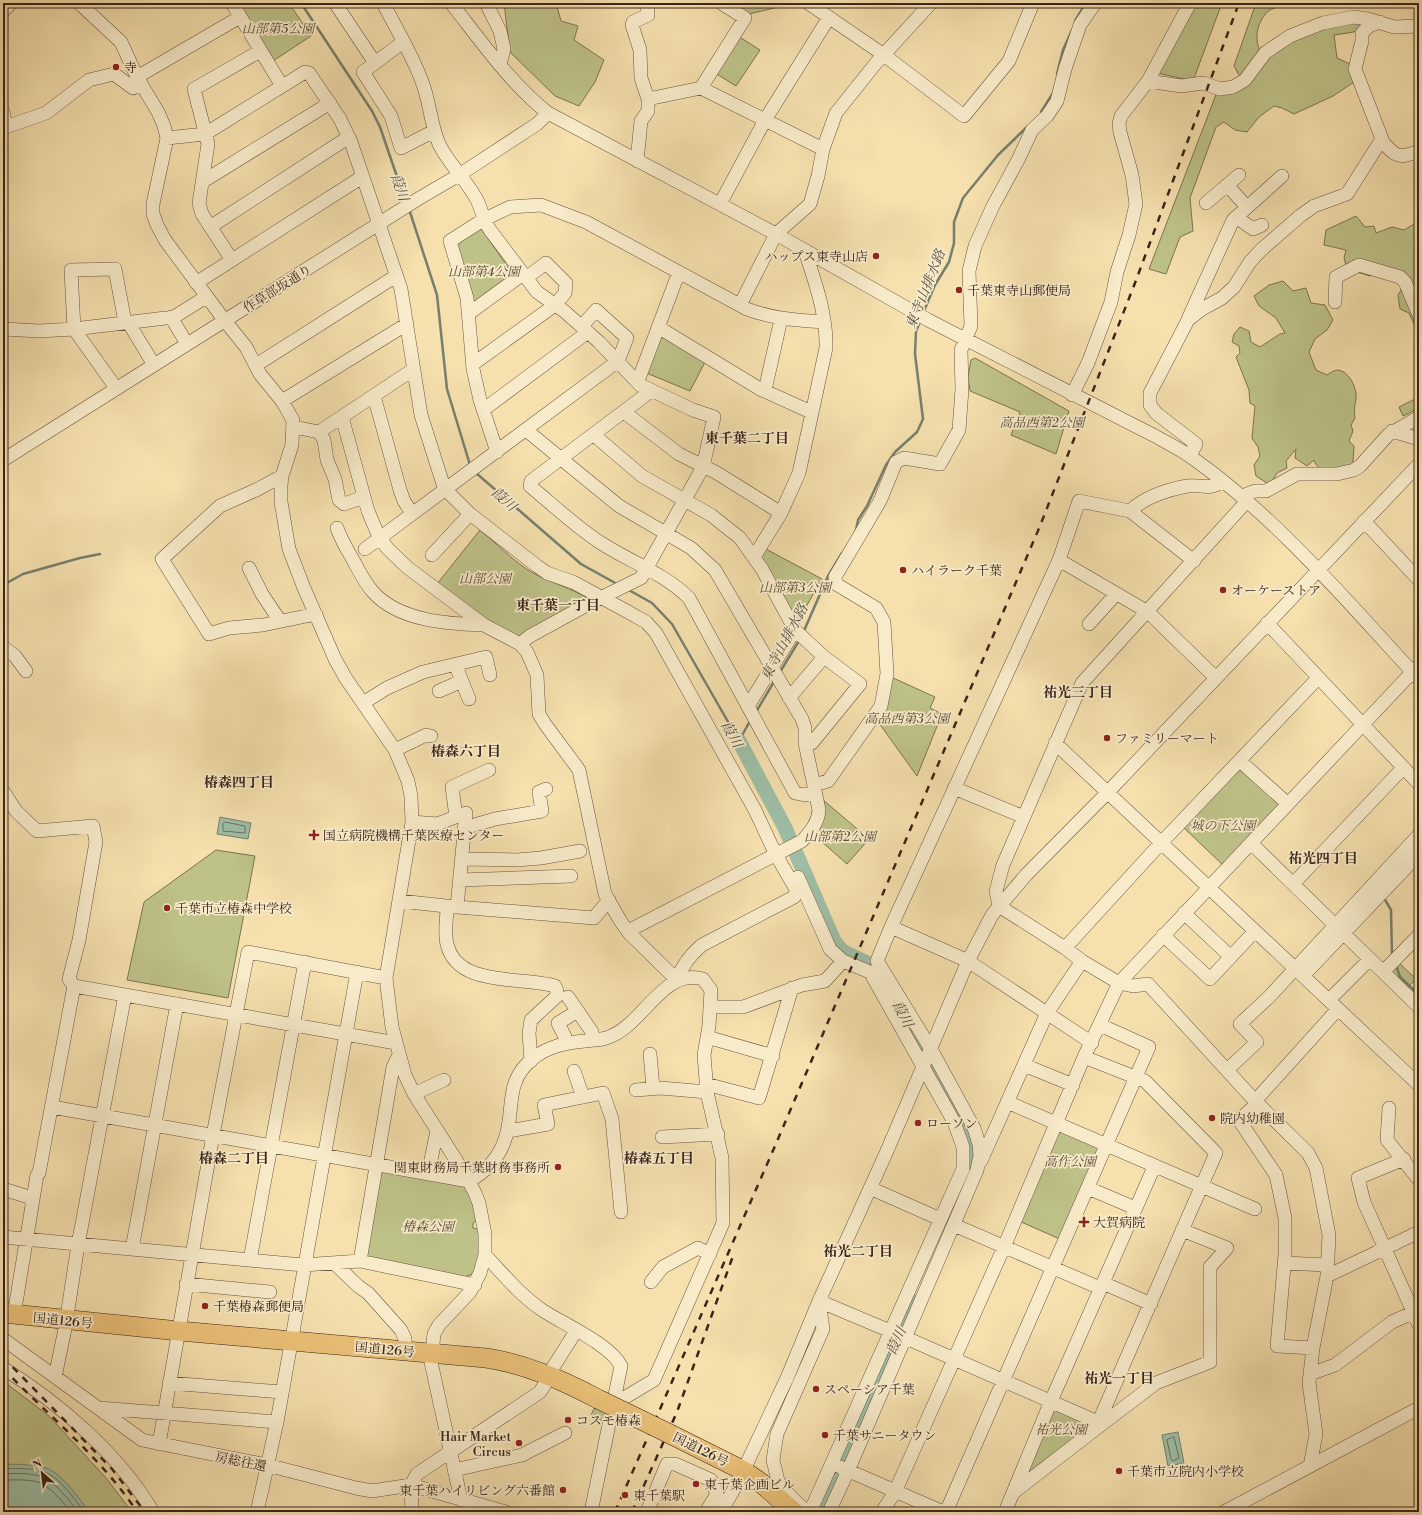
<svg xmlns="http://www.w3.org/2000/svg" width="1422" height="1515" viewBox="0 0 1422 1515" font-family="'Libre Bodoni','Noto Serif JP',serif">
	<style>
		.green { fill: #bec289; stroke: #7c7352 }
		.water { fill: #9dbea6; stroke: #76806e }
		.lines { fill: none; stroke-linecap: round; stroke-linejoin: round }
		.shore { stroke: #6c7160; stroke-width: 1 }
		.stream { stroke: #76806e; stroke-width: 2.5 }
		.river { stroke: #9dbea6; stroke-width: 15 }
		.minor-casing { stroke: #6a5340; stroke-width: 14 }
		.highway-casing { stroke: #3b241b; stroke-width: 20 }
		.minor { stroke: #f8ebca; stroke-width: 13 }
		.highway { stroke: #eac077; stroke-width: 19 }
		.rail { stroke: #3b241b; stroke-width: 2.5; stroke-dasharray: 7 7; stroke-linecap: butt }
		.highway-bridge-casing { stroke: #3b241b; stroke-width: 20; stroke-linecap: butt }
		.highway-bridge { stroke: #eac077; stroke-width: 19 }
		.poi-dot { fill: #8f2418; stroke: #f8ebca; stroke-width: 1.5 }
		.labels { text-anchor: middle; stroke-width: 3.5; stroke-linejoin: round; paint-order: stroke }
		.park-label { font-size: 13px; font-style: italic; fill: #5c4c36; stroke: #f8ebca }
		.poi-label { font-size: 13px; fill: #3b241b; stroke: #f8ebca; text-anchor: start }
		.street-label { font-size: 13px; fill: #3b241b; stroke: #f8ebca }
		.water-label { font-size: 14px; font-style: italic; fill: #585245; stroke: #f8ebca }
		.neighbourhood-label { font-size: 14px; font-weight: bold; fill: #3b241b; stroke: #f8ebca }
	</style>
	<rect width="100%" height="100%" fill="#f5e0ae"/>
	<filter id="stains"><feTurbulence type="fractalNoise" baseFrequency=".005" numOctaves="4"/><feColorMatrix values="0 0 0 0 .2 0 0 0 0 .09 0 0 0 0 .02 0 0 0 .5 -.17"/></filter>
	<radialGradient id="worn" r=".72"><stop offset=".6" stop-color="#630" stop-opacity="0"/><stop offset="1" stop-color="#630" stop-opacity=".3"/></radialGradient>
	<path class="green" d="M235 3H289L311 36 273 61Z
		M504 3H556L561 21 578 26 574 40 604 60 595 82 579 106 555 96 510 52Z
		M730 3H786L783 6 749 14Z
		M1192 3H1222L1193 81 1157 73Z
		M1256 3H1288C1282 6 1272 8 1267 12 1257 23 1254 38 1260 51L1333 23 1362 22V27L1354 32 1334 35 1337 58 1350 64 1354 82 1333 96 1294 114 1282 108 1274 106 1259 117 1247 132 1235 130 1224 122 1216 127 1190 198 1193 231 1180 237 1166 274 1149 269 1217 92 1245 86 1234 66Z
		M738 36 760 50 736 86 715 73Z
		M1356 216 1365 227 1374 226 1376 233 1392 227 1404 230 1414 224 1419 226V326H1415L1409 313 1400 309 1398 295 1403 287 1398 280 1376 273 1370 276 1347 269 1344 258 1346 250 1324 245 1326 230Z
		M480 227 515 277 474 306 454 244Z
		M1283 281 1293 291 1306 288 1311 303 1325 305 1333 320 1327 330 1315 339 1309 352 1316 370 1327 375C1330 373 1334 370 1338 370 1348 371 1355 385 1356 393 1357 401 1353 407 1355 418L1351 425 1353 431 1349 441 1354 446 1353 462 1350 467C1336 468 1319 476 1314 460L1307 466 1295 458 1296 449 1286 461 1287 468 1277 473 1273 480 1267 483 1256 476 1254 465 1260 456 1258 447 1252 438 1255 406 1250 403 1249 390 1236 357 1240 353 1239 346 1232 342 1234 334 1240 327 1249 331 1251 342 1260 347 1280 334 1285 333 1276 318 1259 306 1254 296 1269 285Z
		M662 337 705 362 690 391 644 372 657 339Z
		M975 358 1069 411 1056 454 1011 435 1020 412 970 391 968 377 971 360Z
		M1419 397V408L1403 416 1399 407Z
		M480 530C497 544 514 562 533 573 551 583 571 588 589 599L518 637 491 624 437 584Z
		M764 548 822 579 795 626 758 558Z
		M891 677 935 697 930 708 942 714 917 776 876 719Z
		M1240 766 1283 805 1224 866 1183 827Z
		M822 799 869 839 847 864 814 835Z
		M216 850 255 856 228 998 127 980 144 902Z
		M1399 963 1416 979 1407 988 1393 975 1392 971Z
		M1061 1131 1098 1146 1100 1152 1062 1240 1019 1221 1056 1133Z
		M384 1172 463 1186C472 1193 474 1209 477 1220L473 1223V1228L478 1229 482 1249 474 1273 463 1278 369 1262 364 1255 379 1175Z
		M3 1381 49 1416 106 1478 132 1512H3Z
		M602 1392 607 1423 591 1415Z
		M1055 1407 1092 1424 1025 1479Z"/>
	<path class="water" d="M220 817 251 823 248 839 217 834Z
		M1178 1432 1184 1463 1168 1466 1162 1435Z
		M3 1465C12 1463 41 1465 49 1469 65 1478 79 1498 89 1512H3Z"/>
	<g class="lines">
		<path class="shore" d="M225 822 245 826V833L223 831V824Z
			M1174 1437 1179 1458 1173 1461 1171 1459 1167 1440Z
			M3 1469C13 1468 38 1468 47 1473 61 1480 75 1499 84 1512
			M3 1474C16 1473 31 1473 43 1477 53 1480 72 1503 78 1512
			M3 1480C15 1480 30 1479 41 1483 50 1487 65 1504 71 1512"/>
		<path class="stream" d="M301 3 372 111 380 127 406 203
			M1075 21 1086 3
			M1057 74 1063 50 1072 30
			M1041 112 1053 93
			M409 209 437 295 447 389 470 465
			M923 313 935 285 949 262 954 243V222L963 198 998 155 1028 126
			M476 473 581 564 617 584
			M856 530 858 520 867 506 886 465 895 452 917 432 923 419 915 354 916 331 921 320
			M3 585 23 574 80 558 100 554
			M627 589 652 603 672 624 739 741 750 721
			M803 633 828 576 842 553
			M780 672 800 639
			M756 712 775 680
			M1384 898 1391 910 1392 955
			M1396 965 1400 977 1419 995"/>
		<path class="river" d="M739 741 785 828 834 941 842 951 879 969 883 978
			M901 1011 967 1132C972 1150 974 1168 966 1187
			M820 1512 914 1302"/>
		<g class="minor-casing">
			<path id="minor" d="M79 3 121 42 137 77 158 112 164 126 167 138 153 204V214L157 225 165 240 225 321 246 347 260 374 282 401 293 420 292 445 282 476 281 485V502L289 549 304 588 335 659 345 677 395 750 408 781 411 796 412 822 386 978 392 1027 405 1075 414 1094 465 1174 475 1193 479 1203 485 1234V1255L480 1273 470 1292 439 1325 434 1334 431 1362 461 1500
				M232 3 282 86
				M335 3 375 63
				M383 3C396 28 411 53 421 79 430 100 430 123 439 144 449 165 468 181 478 202 482 212 484 221 490 230L537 292 564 311 599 342 640 385 693 410 714 417 703 467 641 578 594 601 530 636 520 644
				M451 3C481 41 510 83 548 113L776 234 928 320 1155 436C1167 443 1180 449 1191 457 1278 518 1347 602 1419 679
				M486 3 500 31 504 49 500 65
				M647 3 648 15 633 22 632 25 640 50 641 78 648 99
				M808 3 884 55 964 116 1009 61 1033 3
				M3 11 11 3
				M403 42 363 72 391 116 401 148 434 131
				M137 77 240 17
				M1148 81 1181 86 1203 83 1220 89 1233 87 1245 80 1265 53 1278 44 1290 36 1323 23 1354 17 1368 19 1394 27 1419 26
				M701 88 745 18 721 3
				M3 111 6 126
				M3 128 46 113 89 80 114 74 133 88 141 83
				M167 138 205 134 305 72 309 73 340 119 351 142 401 289 421 415 443 484 450 494 470 514 537 566 547 573 573 582 630 613 646 622 656 633 755 810 776 855 797 891 794 897 702 945C690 955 682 965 677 980L629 933 621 922 605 894 579 770 545 724 539 714 537 675 527 652 520 644 484 625 408 568 388 549 379 537 368 511 342 417
				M1381 140C1396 157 1398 159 1419 151
				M637 161 641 121 648 111V99L701 88 823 149
				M202 182 330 103
				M1227 185 1247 207
				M1206 203 1239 175
				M720 204 765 120 828 19
				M1236 217 1253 229 1262 225
				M210 227 349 137
				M232 260 202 214 199 203 208 144 194 89 260 51
				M196 283 362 177
				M1335 302 1336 277 1359 265 1400 277 1405 282 1419 315
				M740 305 776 234 810 204 818 176 823 149 836 113 876 63 931 3
				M468 314 523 274
				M171 317 187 344
				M1189 317 1233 220 1282 176
				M128 322 154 365
				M658 327 760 389 811 412
				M3 329 39 331 74 329 174 317 206 297
				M473 364 555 305 565 293 566 283 546 263 526 278
				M256 365 396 276
				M638 381 679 272
				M116 388 74 329 71 270 115 269 125 322
				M765 390 781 319
				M651 391 531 481 530 486C553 505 576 527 601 543 632 563 662 572 689 598L795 793 805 795 815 792
				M1072 395 1088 363 1111 302 1117 272 1129 235 1136 204 1132 175 1120 132 1119 124 1121 116 1148 81 1190 3
				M374 396 400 490 404 501 412 513
				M282 401 407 324
				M483 410 588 332
				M624 412 679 454 717 473 781 513
				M294 427 319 432 324 440 327 460 335 479 339 500 344 504 364 497
				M526 430 619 506 691 548 715 570 802 719 805 728V743L819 810C818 823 811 831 802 841L628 931
				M1392 431 1419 439
				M319 432 414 369
				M594 435 642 476 711 515 740 538 762 569 795 630 824 657 860 684 812 743H805
				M497 452 480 400 473 369 467 298 450 241 483 220 510 207 541 205 586 222 747 309C773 319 797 320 824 322
				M1190 456 1196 444 1156 413 1150 405V393L1188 320 1202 309 1222 298 1234 287 1250 262 1261 250 1300 216 1314 206 1347 194 1382 139 1355 69 1362 41V33L1369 26 1380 22
				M3 460 418 199 459 175 537 124 548 113
				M282 476 256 490 220 506 162 559 209 634 229 628 263 625 316 614
				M1242 496 1255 491H1266L1297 474H1337L1354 470 1360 466 1388 435 1419 417
				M1247 501 1082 683 1003 865 996 891 999 906 1065 948 1082 961 1119 983 1133 986 1148 984 1255 1101 1308 1153 1316 1168 1329 1235 1327 1276 1313 1348 1309 1383 1316 1434 1310 1466
				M1130 511C1145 497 1166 490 1187 486 1202 484 1209 491 1223 481
				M1364 521 1419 580
				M337 528C341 539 346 548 352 558 358 569 364 582 373 592 399 621 448 624 484 625
				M365 549 618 361 627 338 596 310 582 326
				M432 555 470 514
				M754 557 781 513 799 473 826 348C827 315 815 282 805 251
				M1194 561 1130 511 1079 501 1059 560 1148 612 1216 678
				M249 568 262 594 280 621
				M1267 623 1419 784
				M1089 624 1116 594
				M3 647 15 656 26 671
				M456 666 469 699
				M439 691 462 681
				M789 698 824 657
				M363 703 387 688 423 672 486 657 490 675
				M748 706 795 630
				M1055 743 1418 1084
				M395 750 426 735 431 736
				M1240 761 1288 804
				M814 785 828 781 881 706 887 674 884 622 876 608 836 584 835 577 880 501 896 462 904 458 940 464 959 430 962 389 961 350 971 326 969 271 975 246 993 206 1018 160 1032 130 1047 116 1057 101 1065 69 1080 25 1095 3
				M954 788 1024 817
				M3 791 16 811 37 831 93 826 96 842 79 940 69 979 74 986 396 1043
				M456 817 452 787 489 770
				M412 822 437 824 466 813 457 907 594 918 609 900
				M464 828 495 819 542 811 539 792 546 789
				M1251 843 1419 1007
				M462 859 517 860 541 858 580 851
				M798 877 830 949 843 961
				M460 880 571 876
				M1293 884 1403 768
				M400 901 455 907
				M447 907C447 919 444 932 447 944 457 988 523 976 555 986L557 991V996L531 1020 529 1033 531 1061
				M1184 913 1231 957
				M891 927 1059 560
				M1163 935 1210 979 1255 931
				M1065 948 1161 843 1318 678
				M1383 972 1419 935
				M1303 976 1419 854
				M568 997 592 1032 593 1040
				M1329 1000 1370 959
				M711 1007H743L802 985 825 981 843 961 870 972 954 1122 963 1147V1169L810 1512
				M565 1037 558 1023 578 1011
				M707 1037 773 1056
				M650 1054 653 1088
				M1084 1057 1145 1081 1216 1153 1099 1421
				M1024 1065 1073 1085
				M1227 1070 1257 1042 1240 1024 1269 997 1419 835
				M574 1071 583 1097
				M706 1084 759 1098 792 988
				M636 1090 661 1088 707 1092
				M414 1094 444 1080
				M1255 1101 1338 1009
				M1007 1102 1255 1209
				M1258 1103 1239 1120 1276 1175 1285 1218V1255L1277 1346 1313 1348
				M52 1107 469 1181C493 1168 506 1148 509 1121 512 1101 510 1083 525 1066 541 1048 562 1043 585 1041 592 1040 600 1040 606 1038 642 1028 662 967 703 979L711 990 709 1026 704 1055 707 1092 722 1158 723 1223 654 1380 614 1404
				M1389 1108 1387 1140 1419 1180
				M508 1131 548 1124 544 1105 603 1093 612 1119 621 1212
				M662 1137 718 1134
				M1404 1159 1358 1178 1364 1202 1419 1325
				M981 1161 1047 1013 1082 961
				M428 1174 437 1131
				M870 1188 940 1219
				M1088 1188 1135 1208
				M3 1189 32 1198
				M954 1225 1100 1288
				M3 1237 303 1265 360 1261 475 1285
				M132 1249 177 1004
				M485 1255C503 1274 520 1295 542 1310 563 1324 610 1344 621 1366L591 1512
				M250 1260 305 962
				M360 1261 393 1067 399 1055
				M334 1263 358 1286 368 1293 401 1330 405 1339 406 1351
				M1284 1263 1327 1265
				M1327 1276 1419 1232
				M651 1282 663 1267 698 1248 710 1254
				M1103 1283 1151 1304
				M186 1284 270 1292
				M819 1301 890 1331
				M14 1315 37 1175 39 1173 74 986
				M904 1337 1102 1424 1156 1383 1210 1362V1267L1227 1248 1182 1230
				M3 1339 142 1440 267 1465 356 1488 372 1491 411 1485 506 1512
				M3 1368C59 1403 119 1454 153 1512
				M1310 1374 1335 1365 1392 1322 1419 1310
				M55 1377 65 1329 78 1245 125 995
				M169 1383 281 1392
				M99 1408 277 1422
				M159 1444 213 1135 248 952 386 978
				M840 1467 943 1512
				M454 1470 522 1455 565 1433
				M1014 1492 1102 1424
				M257 1512 277 1422 357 972
				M412 1512 411 1485 417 1474 540 1392 550 1376 552 1369 576 1331
				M647 1512 667 1464H675L711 1480 717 1494 706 1512
				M721 1512 739 1480 787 1378 819 1301 887 1151 968 961 992 915 1026 875 1108 792 1419 464
				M807 1512 790 1496 778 1481 773 1460 777 1434 823 1329 819 1301
				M829 1512 848 1471 977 1170 980 1156 979 1144 974 1128 931 1049 877 961 891 927 968 961 1092 1043
				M882 1512 895 1492 1004 1247 1084 1057 1119 983 1419 665
				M946 1512 1149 1047 1100 1025
				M1005 1512 1051 1401 1154 1167
				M1224 1512 1419 1408"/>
		</g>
		<g class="highway-casing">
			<path id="highway" d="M3 1313 179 1331 486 1358C526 1364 562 1380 598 1399
				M672 1435 744 1471 760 1482 794 1512"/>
		</g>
		<use href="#minor" class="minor"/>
		<use href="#highway" class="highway"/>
		<path class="rail" d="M3 1357 112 1469 145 1512
			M3 1368C46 1414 103 1459 137 1512
			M615 1512 775 1146 1040 526 1135 283 1239 3
			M632 1512 677 1412 733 1256"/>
		<g class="highway-bridge-casing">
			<path id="highway-bridge" d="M598 1399 672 1435"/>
		</g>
		<use href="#highway-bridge" class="highway-bridge"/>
	</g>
	<g class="poi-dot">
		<circle cx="116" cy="67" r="4"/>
		<circle cx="876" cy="256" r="4"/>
		<circle cx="959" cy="290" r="4"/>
		<circle cx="903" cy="570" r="4"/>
		<circle cx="1223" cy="590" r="4"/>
		<circle cx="1107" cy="738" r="4"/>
		<path d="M312 829h4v4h4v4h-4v4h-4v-4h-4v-4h4z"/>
		<circle cx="167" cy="908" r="4"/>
		<circle cx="1212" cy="1118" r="4"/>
		<circle cx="918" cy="1123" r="4"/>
		<circle cx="558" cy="1167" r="4"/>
		<path d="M1082 1216h4v4h4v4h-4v4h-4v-4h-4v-4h4z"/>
		<circle cx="205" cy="1306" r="4"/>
		<circle cx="816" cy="1389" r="4"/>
		<circle cx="568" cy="1420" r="4"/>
		<circle cx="825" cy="1435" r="4"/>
		<circle cx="519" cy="1443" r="4"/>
		<circle cx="1119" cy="1471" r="4"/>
		<circle cx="696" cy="1484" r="4"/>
		<circle cx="563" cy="1490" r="4"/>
		<circle cx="625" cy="1495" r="4"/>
	</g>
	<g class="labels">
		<g class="park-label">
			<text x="278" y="33">山部第5公園</text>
			<text x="484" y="276">山部第4公園</text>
			<text x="1042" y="427">高品西第2公園</text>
			<text x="485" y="583">山部公園</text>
			<text x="795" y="592">山部第3公園</text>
			<text x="907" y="723">高品西第3公園</text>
			<text x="1223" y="830">城の下公園</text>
			<text x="840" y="841">山部第2公園</text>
			<text x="1070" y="1166">高作公園</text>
			<text x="428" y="1231">椿森公園</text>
			<text x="1061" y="1434">祐光公園</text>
		</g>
		<g class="poi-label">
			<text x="124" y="72">寺</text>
			<text x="868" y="261" text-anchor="end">ハップス東寺山店</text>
			<text x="967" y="295">千葉東寺山郵便局</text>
			<text x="911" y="575">ハイラーク千葉</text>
			<text x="1231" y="595">オーケーストア</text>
			<text x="1115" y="743">ファミリーマート</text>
			<text x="323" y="840">国立病院機構千葉医療センター</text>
			<text x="175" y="913">千葉市立椿森中学校</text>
			<text x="1220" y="1123">院内幼稚園</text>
			<text x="926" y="1128">ローソン</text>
			<text x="550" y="1172" text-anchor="end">関東財務局千葉財務事務所</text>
			<text x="1093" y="1227">大賀病院</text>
			<text x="213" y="1311">千葉椿森郵便局</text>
			<text x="824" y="1394">スペーシア千葉</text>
			<text x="576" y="1425">コスモ椿森</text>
			<text x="833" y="1440">千葉サニータウン</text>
			<text x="511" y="1441" text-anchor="end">Hair Market<tspan x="511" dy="15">Circus</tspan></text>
			<text x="1127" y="1476">千葉市立院内小学校</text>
			<text x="704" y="1489">東千葉企画ビル</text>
			<text x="555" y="1495" text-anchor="end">東千葉ハイリビング六番館</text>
			<text x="633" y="1500">東千葉駅</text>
		</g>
		<g class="street-label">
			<text transform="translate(277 288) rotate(-32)" y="5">作草部坂通り</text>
			<text transform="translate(63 1320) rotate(6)" y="5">国道126号</text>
			<text transform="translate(385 1349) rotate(5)" y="5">国道126号</text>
			<text transform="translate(701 1449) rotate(26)" y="5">国道126号</text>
			<text transform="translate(241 1461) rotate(11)" y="5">房総往還</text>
		</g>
		<g class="water-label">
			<text transform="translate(400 187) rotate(71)" y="5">葭川</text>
			<text transform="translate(925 289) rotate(-68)" y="5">東寺山排水路</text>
			<text transform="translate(504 499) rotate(41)" y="5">葭川</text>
			<text transform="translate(784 642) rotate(-62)" y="5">東寺山排水路</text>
			<text transform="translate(732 734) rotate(61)" y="5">葭川</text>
			<text transform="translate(903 1014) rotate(62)" y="5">葭川</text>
			<text transform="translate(896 1341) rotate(-66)" y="5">葭川</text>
		</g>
		<g class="neighbourhood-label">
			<text x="747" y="443">東千葉二丁目</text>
			<text x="558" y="610">東千葉一丁目</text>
			<text x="1078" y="697">祐光三丁目</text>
			<text x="466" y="756">椿森六丁目</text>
			<text x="239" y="787">椿森四丁目</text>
			<text x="1323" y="863">祐光四丁目</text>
			<text x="234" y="1163">椿森二丁目</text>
			<text x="659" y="1163">椿森五丁目</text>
			<text x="858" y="1256">祐光二丁目</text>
			<text x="1119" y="1383">祐光一丁目</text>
		</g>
	</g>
	<rect width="1422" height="1515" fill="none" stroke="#f5e0ae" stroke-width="16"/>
	<rect x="4" y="4" width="1414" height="1507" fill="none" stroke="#3b241b" stroke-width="2"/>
	<rect x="8" y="8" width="1406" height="1499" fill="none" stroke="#3b241b"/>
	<g transform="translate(42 1473) rotate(332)" stroke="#f8ebca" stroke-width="3" paint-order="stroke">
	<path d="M0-3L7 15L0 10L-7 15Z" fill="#3b241b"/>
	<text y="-6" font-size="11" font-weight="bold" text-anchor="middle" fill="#3b241b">N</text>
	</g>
	<rect width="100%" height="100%" filter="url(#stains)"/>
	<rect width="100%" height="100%" fill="url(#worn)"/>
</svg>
